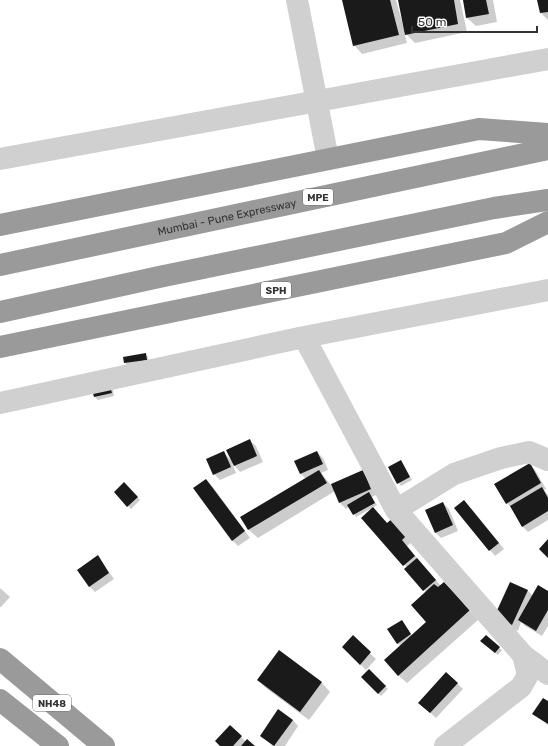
<svg xmlns="http://www.w3.org/2000/svg" width="548" height="746" viewBox="0 0 548 746" font-family="Rubik,sans-serif">
	<style>
		.shadow { fill: #0003 }
		.building { fill: #1a1a1a }
		.lines { fill: none; stroke-linecap: round; stroke-linejoin: round }
		.minor { stroke: #d0d0d0; stroke-width: 22 }
		.highway { stroke: #9a9a9a; stroke-width: 22 }
		.labels { text-anchor: middle; stroke-width: 4; stroke-linejoin: round; paint-order: stroke }
		.shield { fill: #fff; stroke: #707070; stroke-width: 1 }
		.shield-label { font-size: 10px; font-weight: bold; fill: #333 }
		.street-label { font-size: 11px; fill: #333; stroke: #fff }
	</style>
	<rect width="100%" height="100%" fill="#fff"/>
	<path class="shadow" d="M343 0H396L403 25H404L399 0H460L467 32 415 43 404 32 407 43 362 54 354 45Z
		M464 0H493L497 22 476 26 467 18Z
		M538 0H548V20L541 13Z
		M145 354 148 357 149 362 128 365 125 363Z
		M113 390 114 396 98 400 95 397 94 391Z
		M250 441 256 446 263 462 240 472 232 463 236 473 220 480 214 474 223 452 232 461Z
		M317 452 323 458 328 470 321 473 331 485 363 471 376 495 372 497 377 505 372 508 388 524 413 541 407 546 441 586 453 592 478 620 407 683 398 675 401 646 397 643 402 621 412 636 428 622 426 592 407 568 362 518 370 509 356 517 349 507 346 509 340 503 335 491 258 538 249 530 242 518 306 479 301 474 296 462Z
		M401 461 412 480 401 486 389 468Z
		M530 464 535 470 546 489 544 490 548 495V520L528 532 522 526 512 509 507 503Z
		M206 480 212 486 250 538 238 546 233 541 195 488Z
		M124 484 140 500 131 509 115 493Z
		M443 503 449 509 458 531 441 538 435 532Z
		M470 507 504 549 495 556 490 550Z
		M98 557 103 563 114 579 95 592 89 586Z
		M0 588 10 597 1 607H0Z
		M527 590 533 596 548 592V626L542 636 525 626 521 622 518 631 501 623Z
		M353 637 376 659 366 670 343 647Z
		M484 643 499 648 502 650 498 655Z
		M279 652 322 683 330 692 309 720 267 689 258 680Z
		M369 670 388 689 381 696 362 677Z
		M457 683 463 689 436 718 425 708Z
		M548 702V725L533 713Z
		M293 720 298 726 285 746H273L261 736Z
		M230 726 246 742 254 746H221Z"/>
	<path class="building" d="M342 0H390L399 35 353 46Z
		M398 0H454L458 24 405 35Z
		M463 0H486L489 14 466 18Z
		M537 0H548V12L540 13Z
		M146 353 147 360 124 363 123 357Z
		M110 386 112 393 94 397 92 390Z
		M250 439 257 456 234 466 226 450Z
		M224 451 231 467 213 475 206 459Z
		M317 451 323 464 300 474 294 461Z
		M401 460 410 477 397 484 388 467Z
		M530 463 541 483 506 504 494 484Z
		M319 470 327 483 248 530 240 517Z
		M363 470 371 489 339 503 331 484Z
		M206 479 245 531 232 541 193 488Z
		M124 482 138 497 127 507 114 492Z
		M542 487 548 498V511L522 527 510 506Z
		M369 492 375 503 353 515 347 505Z
		M464 500 499 543 489 551 454 508Z
		M443 502 453 525 435 533 425 510Z
		M373 507 387 523 393 518 408 534 402 540 415 556 403 566 361 518Z
		M548 539V558L539 549Z
		M98 555 109 573 89 587 77 570Z
		M417 558 436 580 423 591 404 569Z
		M444 582 470 610 398 676 384 660 426 622 411 605 434 584 438 587Z
		M510 582 528 590 512 625 494 617Z
		M538 585 548 591V610L536 631 518 620Z
		M402 620 411 634 397 644 387 629Z
		M353 635 371 652 360 665 342 647Z
		M486 635 500 647 495 653 480 641Z
		M279 650 322 682 300 712 257 680Z
		M369 669 386 686 378 694 361 677Z
		M446 672 458 683 430 713 418 703Z
		M543 698 548 701V724L532 714Z
		M278 709 293 720 274 746 260 736Z
		M230 725 242 736 233 746H220L215 741Z
		M247 739 255 746H241Z"/>
	<g class="lines">
		<path class="minor" d="M297 0 328 159
			M0 159 548 59
			M304 337 396 510 523 655 528 675 521 687 445 746
			M0 403 304 337 548 290
			M396 510 454 474 501 458 529 452 548 460
			M523 655 548 674"/>
		<g class="highway">
			<path d="M0 225 479 129 548 134"/>
			<path id="s1" d="M0 265 548 149"/>
			<path d="M0 312 159 277 494 208 548 200"/>
			<path d="M0 347 506 243 548 222"/>
			<path d="M0 659 104 746"/>
			<path d="M0 700 58 746"/>
		</g>
	</g>
	<g class="labels">
		<g class="shield">
			<rect x="303" y="189" width="30" height="16" rx="3"/>
			<rect x="261" y="282" width="30" height="16" rx="3"/>
			<rect x="33" y="695" width="38" height="16" rx="3"/>
		</g>
		<g class="shield-label">
			<text x="318" y="201">MPE</text>
			<text x="276" y="294">SPH</text>
			<text x="52" y="707">NH48</text>
		</g>
		<g class="street-label">
			<text dy="4" stroke="none"><textPath href="#s1" startOffset="232">Mumbai - Pune Expressway</textPath></text>
		</g>
	</g>
	<path d="M412 26v6h125v-6" fill="none" stroke="#333333" stroke-width="2"/>
	<text x="418" y="26" font-size="12" fill="#333333" stroke="#ffffff" stroke-width="3" paint-order="stroke">50 m</text>
</svg>
